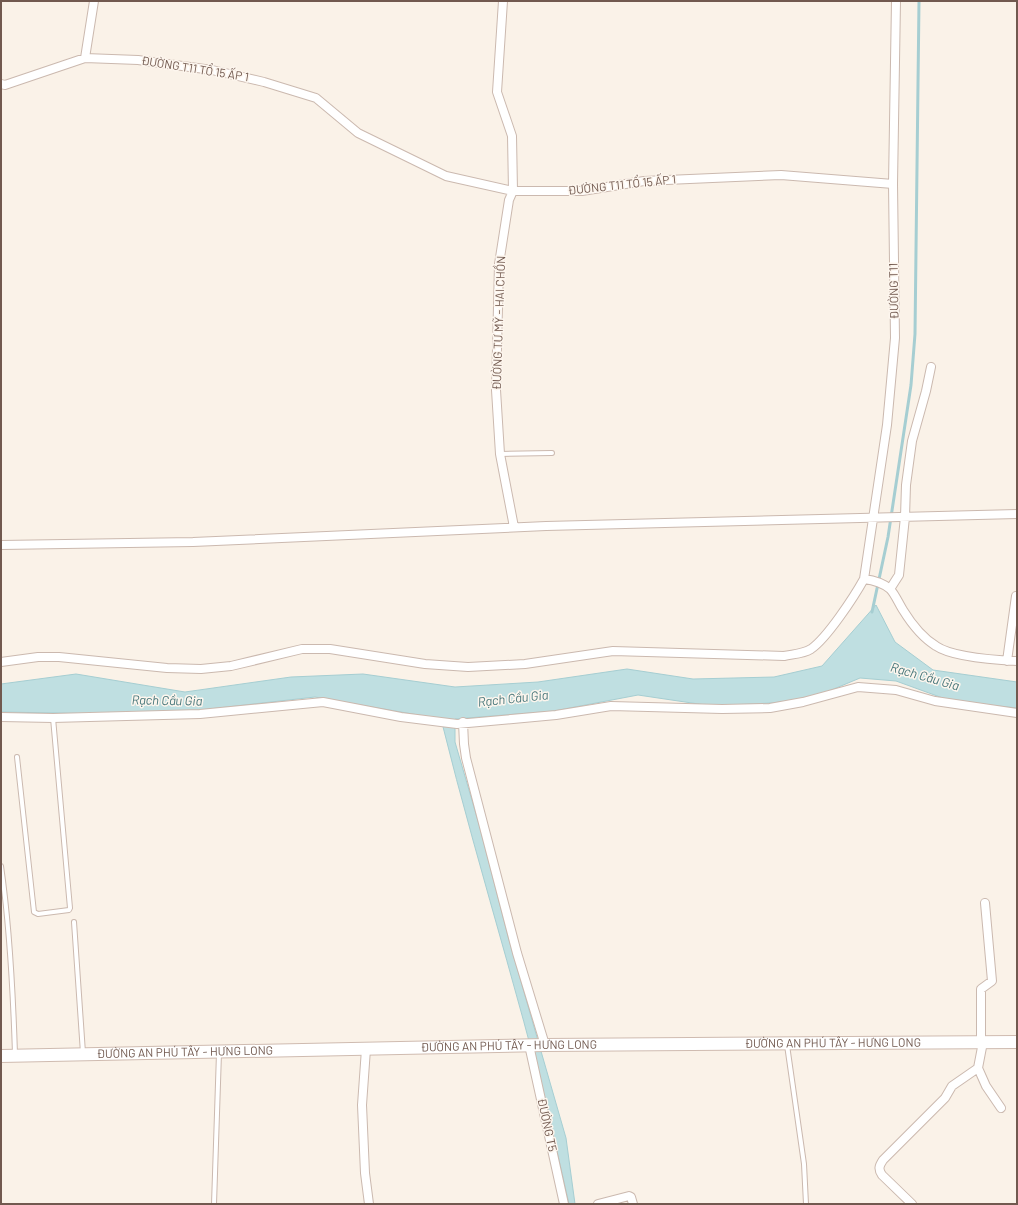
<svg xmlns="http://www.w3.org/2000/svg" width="1018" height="1205" viewBox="0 0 1018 1205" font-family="Barlow,sans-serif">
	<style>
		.water { fill: #bfdfe1; stroke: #a6ced2 }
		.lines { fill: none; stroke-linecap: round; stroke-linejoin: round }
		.stream { stroke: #a6ced2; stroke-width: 3 }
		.lane-casing { stroke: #cbb9af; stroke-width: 6 }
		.street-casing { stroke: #cbb9af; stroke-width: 10 }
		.secondary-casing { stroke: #cfbbb0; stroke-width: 14 }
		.lane { stroke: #fff; stroke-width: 4 }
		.street { stroke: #fff; stroke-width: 8 }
		.secondary { stroke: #fff; stroke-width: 12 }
		.labels { text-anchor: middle; stroke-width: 3; stroke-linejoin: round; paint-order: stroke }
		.street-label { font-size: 12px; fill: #71594f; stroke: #fdf6ee }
		.water-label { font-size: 13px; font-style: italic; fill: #48777b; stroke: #fdf6ee }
	</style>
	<rect width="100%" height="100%" fill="#faf2e8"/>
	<path class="water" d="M876 605 895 642 933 670 1017 682V708L951 701 896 681 860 678 810 699 771 703 712 706 638 695 554 711 455 719V742L480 828 509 940 566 1138 575 1204H569C534 1040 481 881 441 719L315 697 183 712 112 714 1 712V684L76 674 185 692 291 677 363 674 455 687 538 682 627 669 693 679 774 677 822 666Z"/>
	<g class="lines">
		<path class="stream" d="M872 612 888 537 911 385 915 334 919 1"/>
		<g class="lane-casing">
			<path id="lane" d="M500 454 552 453
				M17 757 34 912 38 914 69 910 70 908 53 718
				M1 866C10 928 13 991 15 1054
				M74 922 83 1053
				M787 1045 804 1164 806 1204
				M214 1204 219 1053"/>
		</g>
		<g class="street-casing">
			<path id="street" d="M503 1 497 92 512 136 513 191 509 200 499 264 496 390 500 454 514 527
				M85 58 94 1
				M1 84 5 85 85 58 138 60 212 70 264 82 316 98 358 133 446 176 513 191H582L644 181 781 175 893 184
				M1 545 193 542 546 526 1017 514
				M864 579C872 580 883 583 890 589 895 594 899 604 903 610 911 623 923 638 936 646 952 657 996 660 1017 661
				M890 589 899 575 905 517 906 485 912 441 926 391 931 367
				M1007 661 1016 596
				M1 662 38 657H59L167 668 201 669 231 666 302 649H330L425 664 468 667 525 664 613 651 784 656C793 654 803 654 811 649 827 638 854 597 864 579L887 425 895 338 893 184 896 1
				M1 717 53 718 200 714 323 702 401 717 457 724 556 715 611 706 722 709 770 708 803 702 858 687 896 690 935 701 1017 713
				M463 722 464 744 466 758 517 953 545 1045
				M981 1042V989L992 981 985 903
				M983 1042 978 1068 986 1086 1001 1108
				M529 1045 564 1204
				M366 1049 362 1105 365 1173 369 1204
				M598 1204 629 1196 631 1197 633 1204
				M912 1204 882 1175C878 1169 879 1166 883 1160L945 1098 952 1086 978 1068"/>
		</g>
		<g class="secondary-casing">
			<g id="secondary">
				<path id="s1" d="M1 1056 545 1045 1017 1042"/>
			</g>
		</g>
		<use href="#lane" class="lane"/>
		<use href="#street" class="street"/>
		<use href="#secondary" class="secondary"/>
	</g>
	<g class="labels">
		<g class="street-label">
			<text transform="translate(195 69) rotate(9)" y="4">ĐƯỜNG T11 TỔ 15 ẤP 1</text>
			<text transform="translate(622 185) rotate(-6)" y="4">ĐƯỜNG T11 TỔ 15 ẤP 1</text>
			<text transform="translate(894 291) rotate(-91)" y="4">ĐƯỜNG T11</text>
			<text transform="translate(499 323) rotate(-88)" y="4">ĐƯỜNG TƯ MỸ - HAI CHỒN</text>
			<text dy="4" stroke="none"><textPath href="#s1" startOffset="832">ĐƯỜNG AN PHÚ TÂY - HƯNG LONG</textPath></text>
			<text dy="4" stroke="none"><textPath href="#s1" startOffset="508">ĐƯỜNG AN PHÚ TÂY - HƯNG LONG</textPath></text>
			<text dy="4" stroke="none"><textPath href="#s1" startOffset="184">ĐƯỜNG AN PHÚ TÂY - HƯNG LONG</textPath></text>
			<text transform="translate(547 1125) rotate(78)" y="4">ĐƯỜNG T5</text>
		</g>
		<g class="water-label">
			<text transform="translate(925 676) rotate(16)" y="5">Rạch Cầu Gia</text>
			<text transform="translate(513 698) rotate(-6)" y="5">Rạch Cầu Gia</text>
			<text transform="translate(167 700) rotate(1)" y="5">Rạch Cầu Gia</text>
		</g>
	</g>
	<rect width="1018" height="1205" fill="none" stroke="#71594f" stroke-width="4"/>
</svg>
